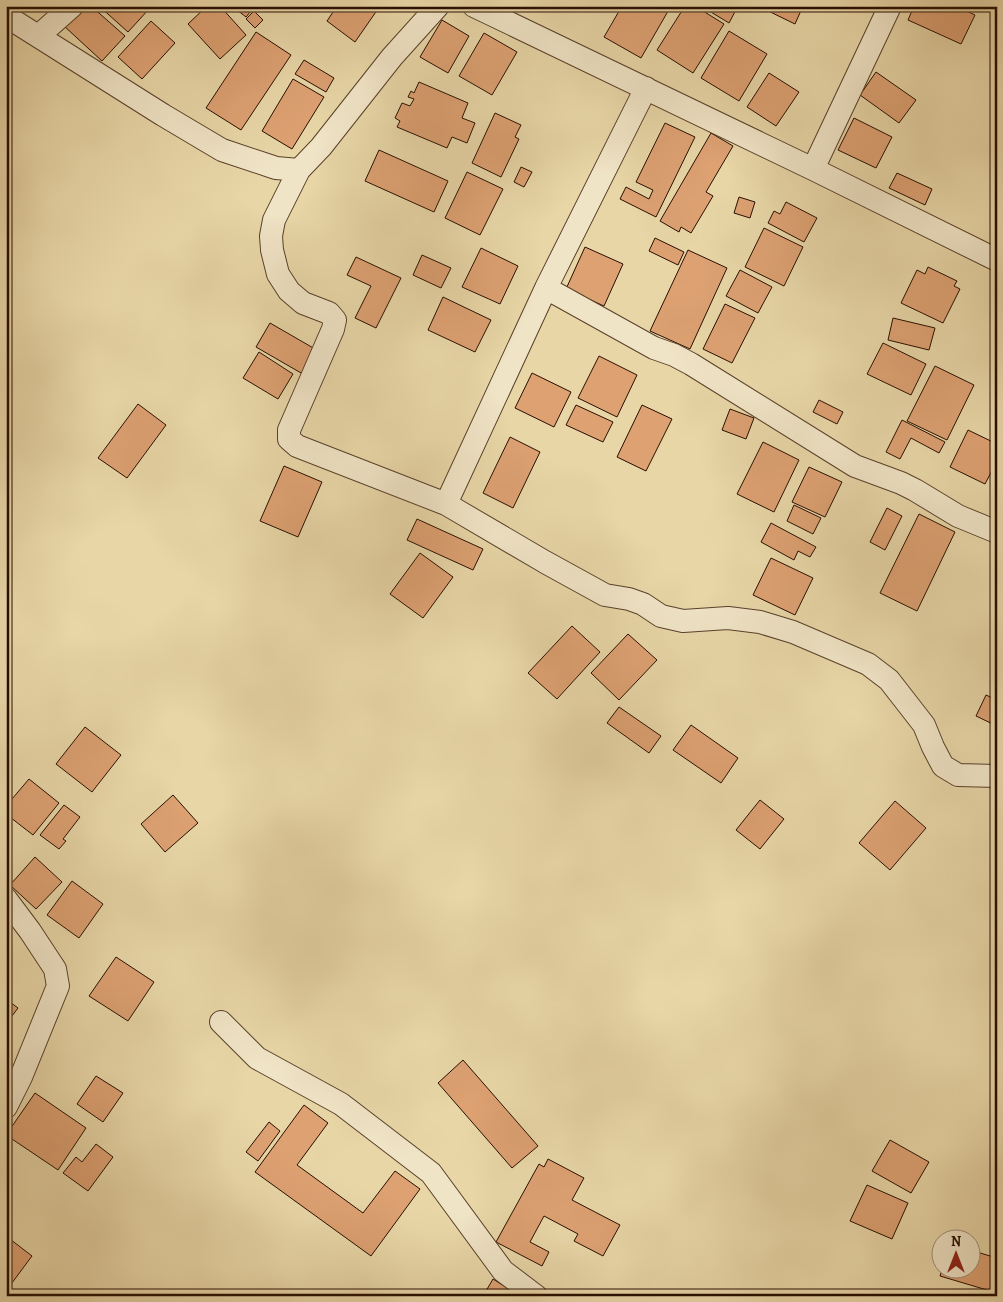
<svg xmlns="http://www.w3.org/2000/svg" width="1003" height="1302" viewBox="0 0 1003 1302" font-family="Alegreya,serif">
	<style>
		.building { fill: #dda172; stroke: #280e00 }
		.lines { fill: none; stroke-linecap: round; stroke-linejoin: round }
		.minor-casing { stroke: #58402a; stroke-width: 24 }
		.minor { stroke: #f0e4c6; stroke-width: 22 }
	</style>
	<rect width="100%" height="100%" fill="#e8d6a7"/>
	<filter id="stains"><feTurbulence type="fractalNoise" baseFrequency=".004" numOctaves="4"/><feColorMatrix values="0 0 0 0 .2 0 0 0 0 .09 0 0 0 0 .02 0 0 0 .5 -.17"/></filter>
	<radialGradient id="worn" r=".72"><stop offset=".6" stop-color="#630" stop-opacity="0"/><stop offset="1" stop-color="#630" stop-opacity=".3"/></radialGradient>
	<path class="building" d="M83 6H91L125 36 102 61 64 26Z
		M99 6H145L149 9 128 32Z
		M207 6H220L246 35 220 59 188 24Z
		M232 6H255L246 17Z
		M337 6H380L355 42 327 21Z
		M622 6H671L641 58 604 37Z
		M685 6H695L724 24 693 73 657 50Z
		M701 6H738L729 23Z
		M758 6H803L795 24Z
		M914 6H956L975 15 961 44 908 20Z
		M254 11 263 20 255 28 246 19Z
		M442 20 469 36 448 73 420 57Z
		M151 21 175 43 142 79 118 57Z
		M729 31 767 54 739 101 701 78Z
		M256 32 291 55 241 130 206 108Z
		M484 33 517 52 492 95 459 76Z
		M304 60 334 78 326 92 295 74Z
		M876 72 916 100 899 123 860 95Z
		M769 73 799 92 776 126 747 107Z
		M293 79 324 97 292 149 262 131Z
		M419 82 468 103 462 118 475 123 467 143 452 137 447 148 397 127 400 121 395 118 402 103 410 106 414 99 408 97 411 91 414 93Z
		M495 113 521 125 515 137 519 139 501 177 472 163Z
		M854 118 892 137 876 168 838 150Z
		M665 123 695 137 656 217 620 199 626 187 649 199 653 190 636 182Z
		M711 133 733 146 706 192 713 196 691 233 681 227 679 232 660 221Z
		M379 150 448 181 434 212 365 181Z
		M521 167 532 172 524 187 514 182Z
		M467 172 503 189 480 235 445 218Z
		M897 173 932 189 925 205 889 188Z
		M739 197 755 202 750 218 734 213Z
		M786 202 817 218 804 242 768 223 774 211 780 214Z
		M764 228 803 247 784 286 745 267Z
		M655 238 684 252 678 265 649 251Z
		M585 247 623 264 604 306 566 289Z
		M481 248 518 266 500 304 462 287Z
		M688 250 727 268 690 349 650 331Z
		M422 255 451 268 441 288 413 275Z
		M356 257 401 278 376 328 355 318 371 286 347 275Z
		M928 267 957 281 954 286 960 289 943 323 901 303 917 270 925 274Z
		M740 270 772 287 758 313 726 296Z
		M443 297 491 320 475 352 428 330Z
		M725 304 755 318 732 363 703 349Z
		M893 318 935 328 929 350 888 340Z
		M270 323 322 353 308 377 256 347Z
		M883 343 926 364 911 395 867 374Z
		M259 352 293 374 278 399 243 378Z
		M599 356 637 375 617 417 578 398Z
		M935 366 974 385 947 440 907 421Z
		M532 373 571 392 554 427 515 408Z
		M819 400 843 412 837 424 813 412Z
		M138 404 166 425 127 478 98 458Z
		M576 405 613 422 603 442 566 425Z
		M642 405 672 419 646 471 617 457Z
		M730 409 754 418 746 439 722 430Z
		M902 420 945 442 939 453 911 438 900 459 886 452Z
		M968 430 997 444V461L985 484 950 467Z
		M510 437 540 452 513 508 483 493Z
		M763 442 799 460 774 512 737 494Z
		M284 466 322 482 298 537 260 521Z
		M809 467 842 482 825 517 792 502Z
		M794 505 821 518 813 534 787 521Z
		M887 508 902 516 885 550 870 542Z
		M919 514 955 532 917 611 880 593Z
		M417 519 483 549 473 570 407 540Z
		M771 523 816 547 810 557 798 551 794 560 761 542Z
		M420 553 453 577 423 618 390 594Z
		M771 558 813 578 795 615 753 595Z
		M572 626 600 652 557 699 528 673Z
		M628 634 657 660 619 700 591 673Z
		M986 695 997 700V726L976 716Z
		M619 707 661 736 649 753 607 723Z
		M691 725 738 758 721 783 673 750Z
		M85 727 121 755 92 792 56 764Z
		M29 779 59 803 33 835 6 814V806Z
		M173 795 198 823 165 852 141 824Z
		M760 800 784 819 760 849 736 830Z
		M895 801 926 828 890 870 859 843Z
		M64 805 80 817 63 839 66 841 59 849 40 835Z
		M35 857 62 882 36 909 10 885Z
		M72 881 103 904 79 938 47 915Z
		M116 957 154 982 128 1021 89 996Z
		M6 999 18 1008 6 1024Z
		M463 1060 538 1146 512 1168 438 1083Z
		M96 1076 123 1093 103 1122 77 1104Z
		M35 1093 86 1128 58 1170 6 1135Z
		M304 1105 328 1123 297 1165 363 1213 395 1171 420 1189 371 1256 255 1172Z
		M269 1122 280 1131 258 1161 246 1152Z
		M890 1140 929 1162 911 1193 872 1171Z
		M96 1144 113 1157 88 1191 63 1173 76 1157 82 1162Z
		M548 1159 584 1178 572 1200 620 1225 603 1256 574 1241 578 1234 544 1216 530 1242 549 1252 542 1266 496 1242 539 1164 544 1167Z
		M867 1185 908 1203 892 1239 850 1221Z
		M6 1236 32 1256 6 1291Z
		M970 1250 997 1258V1293L940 1276 942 1270H970Z
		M493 1279 520 1296H483Z"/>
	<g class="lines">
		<g class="minor-casing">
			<path id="minor" d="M438 6 392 57 321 147 299 170 274 220 271 236 272 250 278 274 289 291 303 303 329 313 335 320 333 329 289 430V439L297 446 446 504 545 562 605 595 629 599 643 604 661 616 683 621 728 618 760 622 793 632 868 664 889 680 924 725 933 747 943 766 958 775 997 776
				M474 6 813 169 997 260
				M6 16 163 115 222 150 276 168 299 170
				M42 38 44 31 72 6
				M813 169 890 6
				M546 288 654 348 674 355 691 364 855 466 901 483 915 490 958 516 997 532
				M446 504 546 288 646 88
				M6 899 30 931 55 969 58 986 21 1077 6 1107
				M221 1022 257 1058 341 1104 431 1173 503 1271 536 1296"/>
		</g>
		<use href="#minor" class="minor"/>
	</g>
	<rect width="1003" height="1302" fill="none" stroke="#e8d6a7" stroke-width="25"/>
	<rect x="8" y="8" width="988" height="1287" fill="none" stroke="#280e00" stroke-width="2.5"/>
	<rect x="12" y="12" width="978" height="1277" fill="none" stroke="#280e00"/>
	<g transform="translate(956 1254)"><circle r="24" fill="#f0e4c6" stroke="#a08e77"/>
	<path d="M0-4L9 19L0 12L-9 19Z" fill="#8f2418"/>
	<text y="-8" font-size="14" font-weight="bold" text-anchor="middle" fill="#280e00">N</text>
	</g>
	<rect width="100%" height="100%" filter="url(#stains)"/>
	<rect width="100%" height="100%" fill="url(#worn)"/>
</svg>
